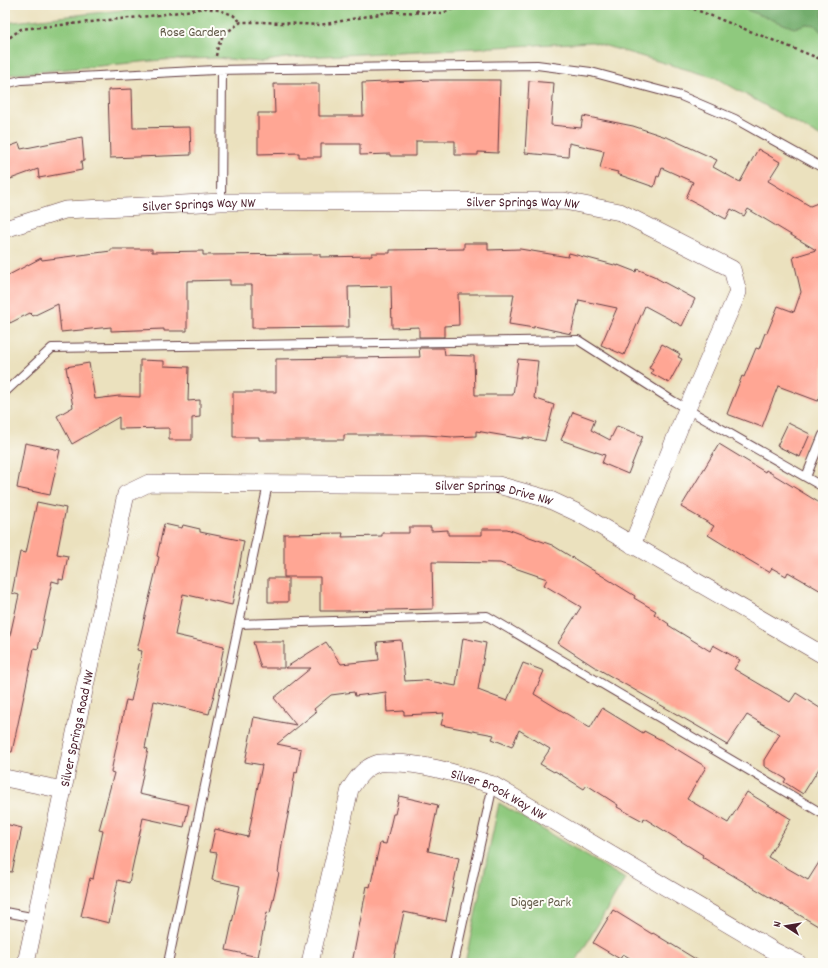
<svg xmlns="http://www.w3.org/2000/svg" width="828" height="968" viewBox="0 0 828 968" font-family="Dekko,sans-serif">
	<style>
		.green { fill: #8fc97e; stroke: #6c7454 }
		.forest { fill: #73ad6d; stroke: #5e664c }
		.building { fill: #ffa694 }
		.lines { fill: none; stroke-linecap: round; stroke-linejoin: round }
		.service-casing { stroke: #623c41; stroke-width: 10 }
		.minor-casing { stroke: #623c41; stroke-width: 18 }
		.path { stroke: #623c41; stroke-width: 2.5; stroke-dasharray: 3 3; stroke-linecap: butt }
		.service { stroke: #fff; stroke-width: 8 }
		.minor { stroke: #fff; stroke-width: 17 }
		.labels { text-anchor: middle; stroke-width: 4; stroke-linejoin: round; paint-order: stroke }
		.park-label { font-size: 14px; fill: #625a48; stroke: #fdfcf7 }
		.street-label { font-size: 14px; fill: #4a1f2b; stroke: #fdfcf7 }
	</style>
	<rect width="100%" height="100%" fill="#fdfcf7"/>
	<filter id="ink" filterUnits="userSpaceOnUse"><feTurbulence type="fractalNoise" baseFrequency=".025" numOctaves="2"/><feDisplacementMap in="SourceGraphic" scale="8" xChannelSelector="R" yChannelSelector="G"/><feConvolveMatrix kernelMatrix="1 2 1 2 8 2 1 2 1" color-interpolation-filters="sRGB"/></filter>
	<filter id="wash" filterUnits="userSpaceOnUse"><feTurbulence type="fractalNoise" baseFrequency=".012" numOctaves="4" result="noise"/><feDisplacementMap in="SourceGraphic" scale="16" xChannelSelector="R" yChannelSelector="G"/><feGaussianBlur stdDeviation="0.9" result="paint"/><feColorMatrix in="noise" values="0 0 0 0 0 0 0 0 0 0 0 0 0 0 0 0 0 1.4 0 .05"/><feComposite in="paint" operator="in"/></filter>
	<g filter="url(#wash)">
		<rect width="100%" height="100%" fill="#ebe1be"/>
		<path class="green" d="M168 5H823V138L716 78 592 42 285 58 260 62 216 58 162 60 5 75V24L13 22Z
			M499 803 625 879 575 963H465Z"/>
		<path class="forest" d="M734 5H823V34L815 25 806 24 794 28Z"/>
		<g id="blocks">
			<path class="building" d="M435 80H500L498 153 478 152V155H455V141H416V156H390V154L360 155V144H321V157H299V153L258 154V113H275L274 84H319V116H363L362 83Z
				M529 81 554 83 551 125 581 128 583 116 633 126 669 138 717 160 713 167 740 182 758 149 780 162 768 181 810 206 823 201V389L818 401 778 386 762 427 727 414 742 376 744 377 756 348 759 349 765 333H767L778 306 794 312 801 292 793 257 816 250 748 209 744 216 731 209 726 219 686 198 693 182 662 168 659 177 657 176 654 187 617 174 618 172 600 168 604 151 569 143 568 157 525 153Z
				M132 89 133 128 190 127 191 155 110 158 108 90Z
				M82 137 84 161H81L82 170 39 178 38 169 5 181V148L19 143 21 149Z
				M464 243H488V250L520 249 568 257 569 253 618 266V265L636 272 637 269 656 277V278L695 299 682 326 645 306 624 355 601 345 617 308 579 300 571 334 534 326V328L509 324 514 294H458L459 325 444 326V337H419V327L392 328 391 286 348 287 349 327 252 328V285H230V280L187 281V331H164V329L111 331V327L61 332 58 304 33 316 30 313 10 323 5 312V277L41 258 42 260 111 251V249H152V252L203 251V255L320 254V257L372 256V253H390V250L464 249Z
				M662 344 680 354 678 357 682 359 669 383 651 373 653 370 649 368Z
				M419 348H444L445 355 474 356 475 395H513L518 359 538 361 534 398 554 405 545 441 523 437V439L476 431V436L453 437 426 435H344V440H259V437H233V392H276V359L420 357Z
				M140 360 164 361V366L189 367 188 401 200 400V417L192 418V440H169V428L119 429V417L72 444 57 416 73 407 66 367 89 363 95 399 119 396 140 397Z
				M573 412 595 420 591 430 610 440 617 426 643 436 628 474 602 463 605 455 561 440Z
				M788 423 810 434 800 457 777 446Z
				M25 443 60 450 50 495 17 488Z
				M719 444 765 472 766 470 823 505V592L788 572 786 576 772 568 769 572 747 559 708 535 714 526 681 507Z
				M37 502 66 508 57 554 68 556 63 580 59 579V583L52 581 38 649 34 648 12 752 5 751V658L19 595 12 593 20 552 26 553Z
				M164 524 182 528 183 525 200 529V532L244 541 232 605 183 594 175 635 224 646 215 691 209 714 154 701 145 748 148 749 139 794 189 805 184 827 143 818 129 883 118 880 109 923 81 916 90 878 93 879 103 831 99 830 114 773 111 772 126 700 131 701 142 651 137 650 159 557 157 556Z
				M409 527H431V531L448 530V535H482V529H507L552 545 635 596 634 598 656 611 654 614 669 624 668 625 710 651 713 645 740 660 734 669 790 702 796 693 823 710V762L803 794 784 782 786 779 764 766V760L780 734 747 715 727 745 710 735 711 734 593 666 558 643 581 607 544 585 547 579 500 563 432 562 433 609 344 611H320V577H284V534L343 533 342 537 382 536V533H409Z
				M268 578H288V602H268Z
				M463 638 486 643 478 690 507 701 523 663 544 671 534 694 590 728 602 708 643 733 644 731 665 742 706 767 687 799 728 823 747 792 791 819 768 857 808 880 823 856V929L702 857 703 855 644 818 643 821 617 807 618 805 587 785 584 789 555 771 554 772 540 764 550 749 519 730 512 747 492 739 494 735 441 725 444 713 404 715V711L387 712 386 692 355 696 354 692 331 695 314 709 316 712 277 744 301 749 297 773 295 772 290 805 282 844 278 873H279L270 913 267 912 258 957 226 950 240 886 212 880 217 853 210 852 215 829 248 837 262 765 245 762 254 717 296 725 274 698 311 668H285L326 642 341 664 379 660 377 642 401 640 405 681 424 680 456 686Z
				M253 642H284V668H261Z
				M399 796 438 805 428 851 459 858 446 921 404 912 393 963H352L367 886 370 887 380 843 386 844 393 814H395Z
				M5 824 22 828 12 872 5 871Z
				M613 910 652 934 653 933 702 963H638L623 954 620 959 593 943Z"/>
		</g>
	</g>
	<g filter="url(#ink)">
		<use href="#blocks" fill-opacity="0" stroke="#623c41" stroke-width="1"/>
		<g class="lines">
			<g class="service-casing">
				<path id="service" d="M5 84 21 80 215 70 537 65 591 72 681 96 735 119 823 168
					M221 202 222 70
					M5 392 52 348 578 340 673 401 823 487
					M806 477 823 435
					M239 624 487 616 823 814
					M5 912 36 918
					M168 963 268 484
					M454 963 493 785"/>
			</g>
			<g class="minor-casing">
				<g id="minor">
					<path id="s1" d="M5 229 65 210 221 202 564 201 620 212 732 269 738 292 687 409 632 545"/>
					<path d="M5 778 63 790"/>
					<path id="s2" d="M26 963 126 494 149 483 498 485 548 499 578 513 823 655"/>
					<path id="s3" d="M310 963 350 789C357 778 364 768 376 764 380 762 387 763 391 763 427 763 460 775 493 785L774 951 798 963"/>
				</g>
			</g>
			<path class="path" d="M676 5 694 9 823 60
				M391 12 443 13 462 5
				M416 12 423 5
				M5 41 21 29 159 15 205 8 219 10 233 15 241 22
				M216 56 218 46 223 35 241 22H262L320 25 390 12 401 5"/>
			<use href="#service" class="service"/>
			<use href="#minor" class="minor"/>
		</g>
	</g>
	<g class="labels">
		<g class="park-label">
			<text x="193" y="36">Rose Garden</text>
			<text x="541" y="906">Digger Park</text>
		</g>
		<g class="street-label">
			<text dy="5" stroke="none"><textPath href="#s1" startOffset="521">Silver Springs Way NW</textPath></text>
			<text dy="5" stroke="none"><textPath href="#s1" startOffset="197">Silver Springs Way NW</textPath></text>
			<text dy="5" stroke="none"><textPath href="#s2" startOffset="851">Silver Springs Drive NW</textPath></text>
			<text dy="5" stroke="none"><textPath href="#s2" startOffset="240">Silver Springs Road NW</textPath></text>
			<text dy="5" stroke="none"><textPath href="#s3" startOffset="344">Silver Brook Way NW</textPath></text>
		</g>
	</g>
	<rect width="828" height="968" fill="none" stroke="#fdfcf7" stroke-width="20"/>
	<g transform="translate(786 926) rotate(282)" stroke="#fdfcf7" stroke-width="3" paint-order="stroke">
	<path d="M0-3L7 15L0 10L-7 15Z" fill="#4a1f2b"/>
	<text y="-6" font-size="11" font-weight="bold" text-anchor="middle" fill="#4a1f2b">N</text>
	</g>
</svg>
